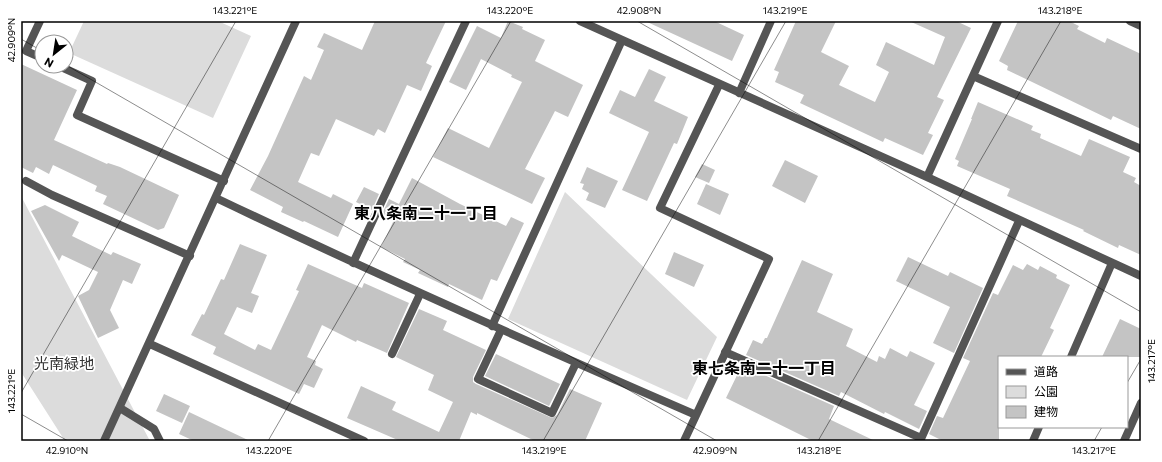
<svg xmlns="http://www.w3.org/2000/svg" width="1162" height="462" viewBox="0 0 1162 462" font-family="Commissioner,'Noto Sans JP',sans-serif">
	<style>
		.green { fill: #dcdcdc }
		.building { fill: #c4c4c4 }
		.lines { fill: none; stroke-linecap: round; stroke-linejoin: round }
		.service { stroke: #555; stroke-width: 8 }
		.minor { stroke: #555; stroke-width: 8 }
		.tertiary { stroke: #555; stroke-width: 8 }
		.ticks { fill: none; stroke: #000; stroke-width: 1; stroke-opacity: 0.45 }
		.labels { text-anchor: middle; stroke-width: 3.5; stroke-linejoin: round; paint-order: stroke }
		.park-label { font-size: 15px; fill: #333; stroke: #fff }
		.neighbourhood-label { font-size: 16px; font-weight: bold; fill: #000; stroke: #fff }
		.neatline { fill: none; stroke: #000; stroke-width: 1.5 }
		.ticks-label { font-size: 10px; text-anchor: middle; fill: #000 }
	</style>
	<rect width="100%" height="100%" fill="#fff"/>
	<path class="green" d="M84 21H218L251 36 213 118 69 53Z
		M565 192 717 337 687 400 508 319Z
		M21 196 150 441H65L21 372Z"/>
	<path class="building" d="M375 21H446L426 63 432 66 421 91 407 85 385 133 378 129 374 136 336 119 319 156 311 153 298 182 331 198 333 194 353 204 338 237 304 221 303 222 281 212 283 207 250 190 268 156 304 76 311 80 324 50 317 47 324 33 362 50Z
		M508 21 523 27 522 29 545 40 535 61 583 85 568 117 555 111 525 169 545 178 532 204 433 157 448 128 489 148 522 82 511 77 512 75 481 59 466 90 449 82 477 26 501 38Z
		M645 21H714L744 35 732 61Z
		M796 21H836L821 52 849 66 839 85 875 102 889 72 876 65 886 42 934 65 945 37 909 21H956L971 28 937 97 944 100 928 133 933 135 923 155 885 138 883 142 800 103 804 95 775 82 779 72 774 70Z
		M1018 21H1069L1079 26 1077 29 1105 43 1107 38 1141 54V129L1113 116 1111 120 1007 70 1008 66 999 61Z
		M21 64 77 90 54 140 107 164 108 163 120 167 179 195 164 228 158 230 103 204 107 196 95 191 97 186 53 165 49 174 36 167 33 173 21 167Z
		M649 69 666 77 654 101 688 117 677 144 674 143 647 201 622 190 649 132 609 113 620 90 635 97Z
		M978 102 1033 126 1031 130 1041 134 1040 138 1081 156 1089 139 1130 157 1123 172 1136 178 1134 182 1141 186V255L1119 245 1118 248 1083 231 1084 230 1007 196 1010 189 957 166 959 161 955 159 972 119H971Z
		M785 160 818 176 805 203 772 186Z
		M702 164 715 170 709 183 695 177Z
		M587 167 618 181 605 208 586 200 589 193 582 189 584 184 580 183Z
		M412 178 460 204 506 226 511 217 524 223 497 281 491 279 482 300 449 284 448 287 418 273 420 270 403 262 405 259 381 247 394 220 382 214 389 199 399 204Z
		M706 184 729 194 720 215 697 204Z
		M364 187 379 194 372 210 356 202Z
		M45 205 79 222 72 236 111 255 113 252 141 264 132 284 123 280 110 310 119 328 98 338 78 296 89 290 98 272 62 255 59 261 31 211Z
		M240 244 267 255 251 293 259 296 252 313 237 307 224 334 255 350 258 344 271 350 299 291 296 290 308 264 362 288 364 283 409 303 387 353 357 340 356 342 322 325 307 357 316 361 315 365 323 369 314 388 304 384 299 394 213 354 216 347 191 335 202 314 204 315 221 279 224 280Z
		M674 252 704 265 694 287 665 274Z
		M908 257 948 276 950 272 983 288 954 353 933 343 950 307 896 281Z
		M802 260 833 274 817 312 853 329 846 346 877 362 879 356 885 359 890 348 907 357 910 351 935 363 914 405 927 411 919 429 885 412 884 414 841 392 839 396 746 355 753 340 762 344 765 338H767Z
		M1027 264 1038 270 1040 266 1057 275 1056 278 1070 285 1050 328 1054 330 1041 357H999V441H943L929 434 937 416 943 418 970 361 963 358 993 293 998 295 1013 265 1023 270Z
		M419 309 447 321 443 330 486 350 473 377V382L476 384 552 418 557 415 570 389 602 403 585 441H535L477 413V415L471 412 459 441H400L347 418 361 386 396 402 392 410 439 432 453 402 428 390 434 375 396 357Z
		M1120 319 1141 329V357H1102Z
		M496 354 560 384 549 406 485 376Z
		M742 365 834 406 829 419 875 441H813L726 398Z
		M164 394 190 406 182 423 156 411Z
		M189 412 250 441H194L179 434Z"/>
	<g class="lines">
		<path class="service" d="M40 21 26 51 42 58
			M59 66 92 81 77 115 224 181
			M26 181 52 195 190 256
			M501 330 478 379 552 413 576 363
			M725 352 921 438
			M392 354 420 294
			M1124 441 1141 403"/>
		<path class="minor" d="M580 21 927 177 1141 276
			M1130 21 1141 26
			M973 76 1141 149
			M739 93 771 21
			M927 177 998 21
			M216 198C375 274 535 345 696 415
			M353 263 466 21
			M492 326 622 40
			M1071 357 1112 263
			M120 408 154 429 160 441
			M684 441 769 259 660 208 719 85
			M920 441 1019 221
			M1033 441 1039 427"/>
		<path class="tertiary" d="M150 344 364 441
			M104 441 296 21"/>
	</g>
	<path class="ticks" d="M637 21 1141 312M21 39 42 51M66 65 717 441M1127 383 1141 359M21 393 236 21M21 414 68 441M268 441 511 21M543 441 786 21M818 441 1061 21M1094 441 1102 427"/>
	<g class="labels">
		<g class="park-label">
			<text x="64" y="369">光南緑地</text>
		</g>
		<g class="neighbourhood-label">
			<text x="426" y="219">東八条南二十一丁目</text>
			<text x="764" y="374">東七条南二十一丁目</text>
		</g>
	</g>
	<rect width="1162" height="462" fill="none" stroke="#ffffff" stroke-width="44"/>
	<rect x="998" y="356" width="130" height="72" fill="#ffffff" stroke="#999999"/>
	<rect x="1006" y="369" width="20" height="6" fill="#555555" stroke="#999999"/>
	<text x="1034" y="376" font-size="12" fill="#000000">道路</text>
	<rect x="1006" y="386" width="20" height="12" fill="#dcdcdc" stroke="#999999"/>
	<text x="1034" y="396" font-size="12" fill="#000000">公園</text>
	<rect x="1006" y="406" width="20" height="12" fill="#c4c4c4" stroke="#999999"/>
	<text x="1034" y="416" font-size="12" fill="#000000">建物</text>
	<g transform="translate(54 54) rotate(210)"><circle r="19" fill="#ffffff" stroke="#999999"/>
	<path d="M0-3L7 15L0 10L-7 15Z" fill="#000000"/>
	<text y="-6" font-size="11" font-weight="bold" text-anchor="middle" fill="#000000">N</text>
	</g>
	<rect x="22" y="22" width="1118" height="418" class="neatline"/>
	<g class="ticks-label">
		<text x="235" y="14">143.221°E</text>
		<text x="510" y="14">143.220°E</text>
		<text x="639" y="14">42.908°N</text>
		<text x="785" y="14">143.219°E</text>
		<text x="1060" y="14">143.218°E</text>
		<text transform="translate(11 40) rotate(-90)" y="4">42.909°N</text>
		<text transform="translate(1151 361) rotate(-90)" y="4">143.217°E</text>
		<text transform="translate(11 391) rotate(-90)" y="4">143.221°E</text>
		<text x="67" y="454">42.910°N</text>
		<text x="269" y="454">143.220°E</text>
		<text x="544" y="454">143.219°E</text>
		<text x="715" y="454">42.909°N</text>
		<text x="819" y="454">143.218°E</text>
		<text x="1094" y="454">143.217°E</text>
	</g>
</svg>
